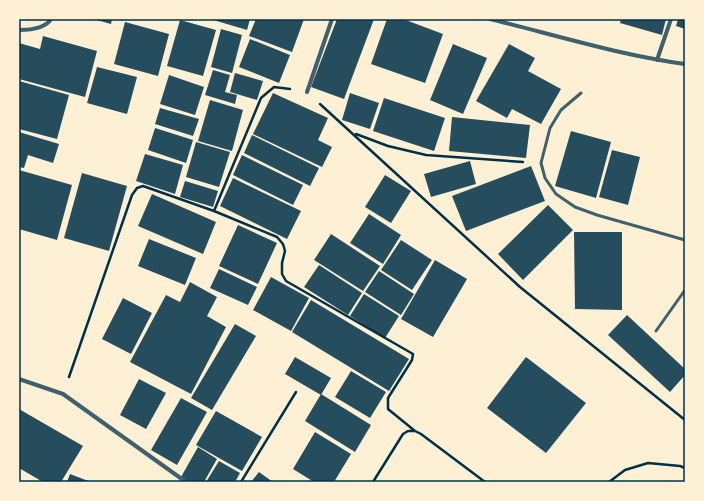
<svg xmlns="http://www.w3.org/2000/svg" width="704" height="501" viewBox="0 0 704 501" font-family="'Public Sans',sans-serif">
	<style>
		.building { fill: #264d5e }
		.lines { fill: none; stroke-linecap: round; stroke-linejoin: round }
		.path { stroke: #003049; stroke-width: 2.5 }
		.service { stroke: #3f606c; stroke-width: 3 }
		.minor { stroke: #3f606c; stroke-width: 4 }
		.neatline { fill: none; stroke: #003049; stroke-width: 1.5 }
	</style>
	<rect width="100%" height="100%" fill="#fdf0d5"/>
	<path class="building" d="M93 19H112L111 24Z
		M210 19H250L247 30Z
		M256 19H304L292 52 249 36Z
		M337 19H374L344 99 311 87Z
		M387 19H403L443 34 425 83 371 64Z
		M621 19H666L662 35 620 23Z
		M678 19H685V29L676 26Z
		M180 20 216 30 203 76 167 66Z
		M125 22 169 34 158 76 114 64Z
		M221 29 242 35 232 73 211 67Z
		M43 36 97 51 85 97 19 79V43L40 49Z
		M250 39 290 55 279 83 239 67Z
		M453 44 487 58 463 114 430 100Z
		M509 44 535 58 528 71 561 89 541 124 512 109 507 118 476 101Z
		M97 67 137 77 127 114 87 103Z
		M213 70 230 75 225 92 237 95 235 104 205 95Z
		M235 73 263 81 257 100 230 92Z
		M169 75 204 87 195 115 160 104Z
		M19 81 69 95 57 139 19 129Z
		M273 93 328 118 318 140 332 147 322 167 253 134Z
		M350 93 379 103 370 129 342 120Z
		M384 98 445 118 434 151 373 131Z
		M210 100 243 110 232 151 198 141Z
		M160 108 199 119 193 136 155 124Z
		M452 117 530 125 526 158 449 151Z
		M155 128 193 140 186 163 148 150Z
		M571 131 611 142 596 198 555 186Z
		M19 132 59 144 53 163 28 155 24 168 19 167Z
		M252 135 319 168 310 186 244 153Z
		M196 142 230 152 219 187 186 177Z
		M612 150 640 157 628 205 599 197Z
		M145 154 183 165 175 194 136 181Z
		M242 155 303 185 293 205 233 175Z
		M470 161 476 184 431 197 424 174Z
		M531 166 545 201 466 231 452 196Z
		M19 170 72 185 57 240 19 229Z
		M82 173 127 186 109 251 64 238Z
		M385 175 411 191 391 223 365 207Z
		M233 178 301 211 287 239 220 206Z
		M185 181 218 191 213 207 180 197Z
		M152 194 216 222 203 254 138 226Z
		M548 205 573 230 523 280 498 254Z
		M369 214 401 235 383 264 350 243Z
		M238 225 277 243 258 284 219 266Z
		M574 232H622V310L575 309Z
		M331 234 380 266 363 291 314 260Z
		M149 239 196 258 185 285 138 266Z
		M401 240 432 260 412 290 381 270Z
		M435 260 467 279 433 337 401 319Z
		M319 265 362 293 348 315 304 287Z
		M219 269 257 287 248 305 210 288Z
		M379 271 414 294 401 315 365 292Z
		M271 277 309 298 291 331 253 310Z
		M190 282 217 297 207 316 226 327 191 394 130 362 166 295 180 302Z
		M364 294 399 316 385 338 350 316Z
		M123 298 152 313 131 354 102 339Z
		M311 300 409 359 389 391 292 332Z
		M627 315 685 369V375L670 392 608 335Z
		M235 324 256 336 212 410 191 398Z
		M295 357 331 378 321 395 285 374Z
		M526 357 586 403 546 453 487 408Z
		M351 371 386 392 370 418 335 397Z
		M139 379 166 393 146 429 120 415Z
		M321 394 371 425 355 452 305 421Z
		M181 398 207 412 177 465 151 450Z
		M19 409 83 446 61 482H43L19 468Z
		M216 411 262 437 242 471 196 445Z
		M315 432 351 454 334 482H314L293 469Z
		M198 447 217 459 204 482H189L181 477Z
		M219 461 240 473 235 482H206Z
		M259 472 273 482H251Z
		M70 474 91 482H67Z"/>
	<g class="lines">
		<path class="path" d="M320 104 520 287 685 420
			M356 134 388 146 426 155 523 162
			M214 211 261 98 274 87 290 89
			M69 377 132 195 137 188 143 186 214 211 277 237 283 244 285 251 282 263V274L286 281 413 354 412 360 388 398V409L415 431 421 434 485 482
			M241 482 296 392
			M373 482 403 434 408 431H414
			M609 482 625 470 648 463 680 466 685 468"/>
		<path class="service" d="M581 93 561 110 550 128 541 163 545 178 556 194 575 207 597 215 685 240
			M656 331 685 290"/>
		<path class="minor" d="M490 19C555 35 619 55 685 64
			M19 30C30 30 45 29 51 19
			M657 60 671 19
			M307 92 332 19
			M19 379 63 394 186 482"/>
	</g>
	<rect width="704" height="501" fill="none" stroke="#fdf0d5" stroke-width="40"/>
	<rect x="20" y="20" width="664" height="461" class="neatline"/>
</svg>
